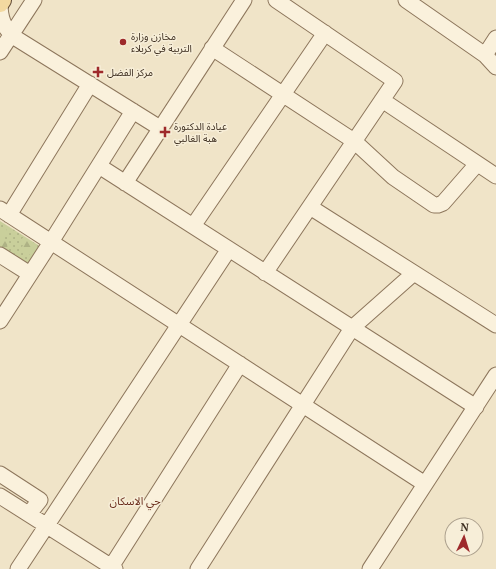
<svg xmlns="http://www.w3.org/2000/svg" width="496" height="569" viewBox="0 0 496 569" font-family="'PT Serif','Noto Sans Arabic',serif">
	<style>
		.grass { fill: url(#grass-dots) }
		.forest { fill: url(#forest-firs) }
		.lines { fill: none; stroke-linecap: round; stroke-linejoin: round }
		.minor-casing { stroke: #8d765c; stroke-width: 17 }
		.major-casing { stroke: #5b4430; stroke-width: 20 }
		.minor { stroke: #faf1dc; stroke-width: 15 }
		.major { stroke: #f3d9a0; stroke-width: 18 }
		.poi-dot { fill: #9e2a2b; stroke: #f7eed8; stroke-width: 1.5 }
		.labels { text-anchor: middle; stroke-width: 3; stroke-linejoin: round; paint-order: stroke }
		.poi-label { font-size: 10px; fill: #3d2e20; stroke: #f7eed8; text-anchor: start }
		.neighbourhood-label { font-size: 11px; fill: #6b2e1e; stroke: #f7eed8 }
	</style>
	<defs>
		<pattern id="grass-dots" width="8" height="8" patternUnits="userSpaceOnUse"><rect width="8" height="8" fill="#c9cf9b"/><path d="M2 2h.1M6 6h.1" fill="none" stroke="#aeb285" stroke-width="1.8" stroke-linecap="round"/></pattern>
		<pattern id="forest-firs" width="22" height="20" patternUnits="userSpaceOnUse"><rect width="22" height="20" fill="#c9cf9b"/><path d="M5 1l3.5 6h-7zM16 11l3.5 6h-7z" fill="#aeb285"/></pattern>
	</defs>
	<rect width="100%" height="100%" fill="#f0e4c8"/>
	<path class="grass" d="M0 221 38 245 40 248 29 266 0 250Z"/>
	<path class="forest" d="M0 227H6L7 231 3 239C7 241 8 244 7 249L4 250 0 248Z
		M24 237 26 240C33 242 36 245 38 252L34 258 25 251 21 249 23 245 20 240Z"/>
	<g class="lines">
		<g class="minor-casing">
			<path id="minor" d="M406 0 485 55 496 67
				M0 3C0 17 3 27 14 37L160 128
				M212 48 354 141 393 177 434 205H438L443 203 477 164
				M0 52 34 0
				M485 55 496 38
				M382 100 496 176
				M99 166 476 407
				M125 183 244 0
				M310 207 496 325
				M0 209 425 484
				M9 215 90 84
				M193 226 325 33
				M0 255 30 274
				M265 273 395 81 276 0
				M0 321 51 242 133 111
				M0 474 40 500 29 514
				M0 496 115 569
				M111 567 240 364
				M18 569 229 249
				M198 569 352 328 414 273
				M370 569 496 375"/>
		</g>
		<g class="major-casing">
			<path id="major" d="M0 3 2 0"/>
		</g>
		<use href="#minor" class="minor"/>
		<use href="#major" class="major"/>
	</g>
	<g class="poi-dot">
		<circle cx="123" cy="42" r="4"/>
		<path d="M96 66h4v4h4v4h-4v4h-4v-4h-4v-4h4z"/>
		<path d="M163 126h4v4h4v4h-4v4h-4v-4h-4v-4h4z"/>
	</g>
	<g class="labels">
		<g class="poi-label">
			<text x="131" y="40">مخازن وزارة<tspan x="131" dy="12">التربية في كربلاء</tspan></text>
			<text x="107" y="76">مركز الفضل</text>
			<text x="174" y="130">عيادة الدكتورة<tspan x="174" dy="12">هبة الغالبي</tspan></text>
		</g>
		<g class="neighbourhood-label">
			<text x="135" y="505">حي الاسكان</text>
		</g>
	</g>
	<g transform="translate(464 537) rotate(4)"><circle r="19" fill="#f7eed8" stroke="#ada18e"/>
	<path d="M0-3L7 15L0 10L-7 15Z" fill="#9e2a2b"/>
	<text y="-6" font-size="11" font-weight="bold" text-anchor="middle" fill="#3d2e20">N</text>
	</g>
</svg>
